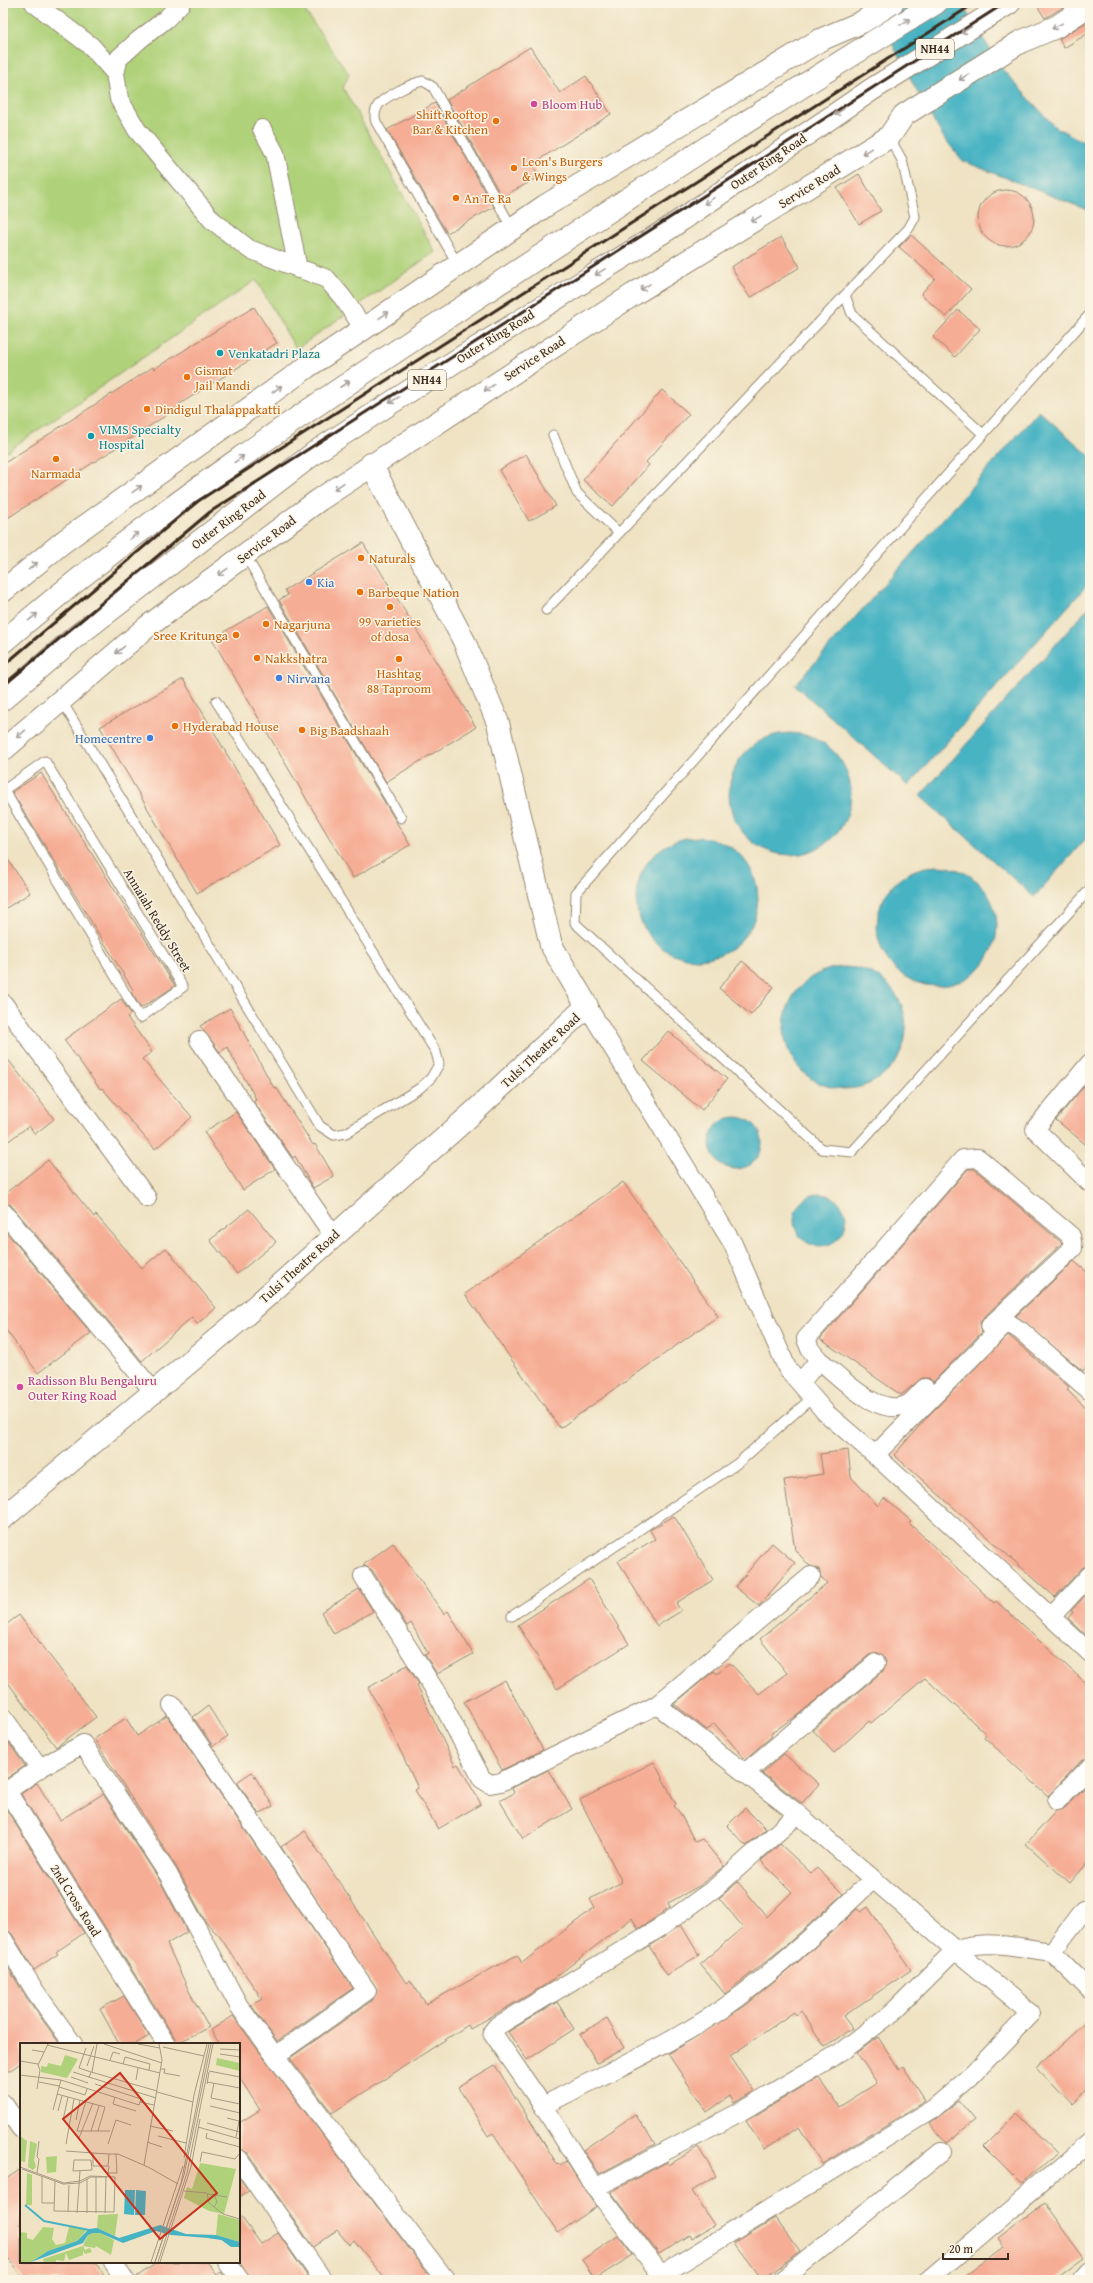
<svg xmlns="http://www.w3.org/2000/svg" width="1093" height="2283" viewBox="0 0 1093 2283" font-family="'Gentium Book Plus',serif">
	<style>
		.green { fill: #afd179; stroke: #757e4c }
		.water { fill: #46b3c3; stroke: #406e70 }
		.building { fill: #f6ad95 }
		.lines { fill: none; stroke-linecap: round; stroke-linejoin: round }
		.service-casing { stroke: #958671; stroke-width: 11 }
		.minor-casing { stroke: #958671; stroke-width: 20 }
		.tertiary-casing { stroke: #958671; stroke-width: 24 }
		.trunk-casing { stroke: #958671; stroke-width: 24 }
		.service { stroke: #fff; stroke-width: 9 }
		.minor { stroke: #fff; stroke-width: 18 }
		.tertiary { stroke: #fff; stroke-width: 22 }
		.trunk { stroke: #fff; stroke-width: 22 }
		.rail { stroke: #3b2a1e; stroke-width: 3 }
		.oneway { stroke: #a79f9a }
		.hotel-dot { fill: #d1479c; stroke: #fcf5e5; stroke-width: 1.5 }
		.food-dot { fill: #e8710a; stroke: #fcf5e5; stroke-width: 1.5 }
		.culture-dot { fill: #0f9aa8; stroke: #fcf5e5; stroke-width: 1.5 }
		.shop-dot { fill: #3f7fe0; stroke: #fcf5e5; stroke-width: 1.5 }
		.labels { text-anchor: middle; stroke-width: 3; stroke-linejoin: round; paint-order: stroke }
		.shield { fill: #fcf5e5; stroke: #75675a; stroke-width: 1 }
		.shield-label { font-size: 12px; font-weight: bold; fill: #3b2a1e }
		.hotel-label { font-size: 13px; fill: #b23c85; stroke: #fcf5e5; text-anchor: start }
		.food-label { font-size: 13px; fill: #c56008; stroke: #fcf5e5; text-anchor: start }
		.street-label { font-size: 13px; fill: #3b2a1e; stroke: #fcf5e5 }
		.culture-label { font-size: 13px; fill: #0d838f; stroke: #fcf5e5; text-anchor: start }
		.shop-label { font-size: 13px; fill: #366cbe; stroke: #fcf5e5; text-anchor: start }
		.inset-river { fill: none; stroke: #46b3c3; stroke-width: 2 }
		.inset-road { fill: none; stroke: #a79982; stroke-width: 1 }
		.view { fill: #c8321e; fill-opacity: 0.15; stroke: #c8321e; stroke-width: 2 }
		.inset-edge { fill: none; stroke: #3b2a1e; stroke-width: 2 }
	</style>
	<rect width="100%" height="100%" fill="#fcf5e5"/>
	<filter id="ink" filterUnits="userSpaceOnUse"><feTurbulence type="fractalNoise" baseFrequency=".025" numOctaves="2"/><feDisplacementMap in="SourceGraphic" scale="8" xChannelSelector="R" yChannelSelector="G"/><feConvolveMatrix kernelMatrix="1 2 1 2 8 2 1 2 1" color-interpolation-filters="sRGB"/></filter>
	<filter id="wash" filterUnits="userSpaceOnUse"><feTurbulence type="fractalNoise" baseFrequency=".012" numOctaves="4" result="noise"/><feDisplacementMap in="SourceGraphic" scale="16" xChannelSelector="R" yChannelSelector="G"/><feGaussianBlur stdDeviation="0.9" result="paint"/><feColorMatrix in="noise" values="0 0 0 0 0 0 0 0 0 0 0 0 0 0 0 0 0 1.4 0 .05"/><feComposite in="paint" operator="in"/></filter>
	<g filter="url(#wash)">
		<rect width="100%" height="100%" fill="#efe3c4"/>
		<path class="green" d="M3 3H303L305 11 349 74 343 88 435 252 296 349 256 280 3 454Z"/>
		<path class="water" d="M871 3H961L1003 70 1055 127 1090 145V211L963 161 944 138 927 110Z
			M1039 411 1090 456V582L908 786 795 685Z
			M1090 606V834L1034 897 920 796Z
			M729 794a61 61 0 1 1 122 0a61 61 0 1 1-122 0Z
			M636 898a61 61 0 1 1 122 0a61 61 0 1 1-122 0Z
			M877 926a60 60 0 1 1 120 0a60 60 0 1 1-120 0Z
			M784 1028a61 61 0 1 1 122 0a61 61 0 1 1-122 0Z
			M710 1143a26 26 0 1 1 52 0a26 26 0 1 1-52 0Z
			M794 1220a26 26 0 1 1 52 0a26 26 0 1 1-52 0Z"/>
		<g id="blocks">
			<path class="building" d="M1035 3H1070L1045 18Z
				M1090 20V32L1064 48 1059 39Z
				M530 47 560 93 586 76 611 114 532 164 539 177 502 197 447 100Z
				M435 103 494 207 447 233 387 130Z
				M859 174 881 211 859 224 837 188Z
				M978 218a28 28 0 1 1 56 0a28 28 0 1 1-56 0Z
				M911 235 971 289 946 317 921 294 935 278 899 247Z
				M781 237 800 267 750 298 731 267Z
				M254 307 277 343 178 405 179 407 3 521V464L153 367 154 369Z
				M958 310 980 329 955 357 933 337Z
				M662 390 689 414 646 462 649 465 613 506 583 480Z
				M526 454 556 506 529 521 499 470Z
				M363 543 476 727 386 782 279 600 288 595 285 590Z
				M268 606 410 845 353 878 212 639Z
				M183 679 280 845 197 893 100 727Z
				M41 773 175 986 141 1008 131 992 133 990 12 792Z
				M3 852 30 893 3 910Z
				M742 961 774 987 751 1015 719 988Z
				M121 999 131 1014 127 1017 152 1052 142 1059 192 1117 155 1149 102 1088 100 1089 64 1040Z
				M230 1008 274 1088 276 1087 313 1145 315 1144 334 1176 313 1188 295 1156 293 1158 253 1101 256 1099 227 1047 220 1052 200 1026Z
				M668 1031 727 1079 702 1110 643 1061Z
				M3 1053 54 1119 35 1134 29 1126 3 1145Z
				M1090 1079V1148L1056 1120Z
				M236 1112 275 1169 243 1190 204 1132Z
				M48 1160 94 1217 96 1215 142 1268 166 1248 216 1308 197 1324 192 1317 142 1361 11 1205 3 1202V1195Z
				M968 1169H974L1062 1243 983 1318 980 1323 982 1332 933 1382 929 1378H922L901 1395 820 1339Z
				M623 1182 718 1316 560 1428 465 1294Z
				M249 1209 276 1242 237 1274 210 1240Z
				M3 1228 91 1333 38 1373 3 1326Z
				M1074 1261 1090 1275V1363L1083 1371 1016 1316Z
				M1008 1335 1069 1387 1067 1390 1090 1412V1565L1082 1568 1055 1597 894 1455 929 1415Z
				M848 1450 851 1477 878 1506 884 1498 911 1521 909 1523 994 1603 996 1601 1090 1687V1757L1082 1760 1048 1796 984 1737 986 1734 925 1678 871 1723 869 1721 834 1753 813 1730 883 1671 886 1661 879 1653 869 1655 799 1714 770 1734 772 1736 745 1759 714 1723 707 1730 674 1704 714 1671 717 1674 730 1663 759 1694 787 1673 760 1639 827 1583 821 1577 819 1569 810 1566 795 1550 784 1480 823 1474 820 1454Z
				M674 1516 713 1580 676 1603 681 1611 657 1626 618 1561 655 1539 650 1530Z
				M393 1543 444 1614 448 1611 473 1654 437 1674 425 1655 428 1653 411 1623 407 1626 372 1570 363 1565Z
				M772 1543 795 1563 759 1606 735 1587Z
				M589 1579 629 1644 557 1689 518 1625Z
				M359 1589 373 1611 334 1634 321 1612Z
				M1090 1590V1639L1068 1618 1073 1612 1071 1611Z
				M19 1615 96 1717 56 1747 3 1676V1627Z
				M407 1665 419 1684 417 1685 455 1766 458 1764 481 1804 438 1829 415 1790 418 1788 382 1712 368 1688Z
				M505 1680 543 1750 502 1770 464 1702Z
				M208 1706 228 1736 213 1746 193 1717Z
				M167 1716 353 1988 277 2041 251 2005 262 1999 220 1937 205 1921 177 1868 94 1739 126 1718 137 1736Z
				M3 1735 25 1766 3 1781Z
				M784 1754 819 1784 802 1803 762 1773Z
				M654 1762 676 1804 674 1806 680 1813 695 1842 702 1839 724 1866 699 1886 668 1903 670 1907 655 1918 638 1929 632 1918 545 1985 470 2029 468 2025 332 2113 290 2058 373 2000 377 1990 281 1847 305 1831 406 1983 410 1980 426 2004 517 1955 522 1963 595 1907 590 1899 622 1882 580 1800Z
				M548 1770 572 1809 523 1839 500 1801 514 1793 512 1788Z
				M252 1772 273 1806 259 1814 237 1782Z
				M1090 1782V1860L1070 1883 1026 1844 1056 1811 1065 1808Z
				M37 1783 60 1820 103 1794 159 1879 187 1932 167 1944 190 1993 209 2027 176 2044 175 2038 21 1794Z
				M3 1804 84 1933 56 1952 58 1954 34 1970 12 1934 3 1929Z
				M745 1808 766 1829 746 1846 727 1826Z
				M780 1844 811 1873 817 1868 843 1894 784 1947 725 1994 700 1964 743 1927 719 1898 738 1882 767 1917 792 1892 761 1861Z
				M868 1907 911 1970 843 2016 852 2028 825 2047 801 2011 796 2015 794 2012 730 2056 754 2091 734 2103 730 2096 707 2112 668 2054 745 2006 797 1963 857 1909 861 1912Z
				M681 1925 699 1955 667 1975 649 1946Z
				M3 1959 26 1997 60 2044H21V2063L3 2075Z
				M124 1996 149 2036 135 2044H119L100 2009Z
				M557 2002 574 2029 527 2060 508 2032Z
				M233 2016 267 2062 433 2280H386L354 2240 349 2245 337 2230 313 2247 248 2153 239 2149V2123L260 2110 239 2077V2044H219L211 2030Z
				M1090 2018V2087L1072 2104 1037 2067Z
				M607 2019 624 2048 597 2063 580 2034Z
				M878 2037 899 2069 903 2066 925 2101 822 2164 799 2127 764 2149 746 2121 819 2077 839 2107 877 2083 857 2053Z
				M495 2065 557 2164 560 2165 566 2161 596 2207 558 2233 493 2133 488 2136 458 2087Z
				M959 2101 975 2120 946 2143 929 2124Z
				M1017 2113 1057 2152 1023 2185 984 2146Z
				M635 2114 655 2144 599 2174 583 2150Z
				M698 2147 716 2176 692 2191 714 2225 691 2239 689 2235 659 2254 611 2192 667 2162 669 2165Z
				M21 2169V2262H95L107 2280H24L3 2251V2181Z
				M239 2177 249 2191 239 2197Z
				M1044 2203 1084 2257 1053 2280H960L1004 2247 998 2238Z
				M239 2214 261 2244 278 2233 310 2280H250L239 2261Z
				M775 2218 800 2252 762 2280 734 2243Z
				M618 2236 633 2255 595 2279 582 2260Z
				M158 2262H207L217 2275 221 2272 227 2280H135V2278Z"/>
		</g>
	</g>
	<g filter="url(#ink)">
		<use href="#blocks" fill-opacity="0" stroke="#958671" stroke-width="1"/>
		<g class="lines">
			<g class="service-casing">
				<path id="service" d="M889 137 902 160 915 217 909 228 845 295 852 314 983 434
					M458 265 376 122C374 116 375 108 380 103 387 96 412 83 423 81L433 87 512 228
					M1090 314 576 893 575 923 822 1149 852 1152 1090 889
					M553 435 577 493 619 533
					M245 555 401 818
					M546 610 845 295
					M61 700 320 1126 334 1135 346 1133 420 1088 431 1078 439 1064 436 1052 216 701
					M3 788 140 1018 183 987 45 761 4 790
					M512 1616 738 1463 813 1397"/>
			</g>
			<g class="minor-casing">
				<path id="minor" d="M34 3 91 46 115 73
					M181 3 166 19 139 40 119 58 115 73 119 99 137 130 212 220 249 249 327 279 343 298 364 329
					M262 129 275 153 298 269
					M3 1003 147 1198
					M587 1006 733 1244 787 1368 826 1413 875 1455 1007 1322 1021 1331 1090 1391
					M199 1040 333 1235
					M1090 1063 1035 1129 1090 1183
					M3 1212 154 1392
					M819 1360C841 1377 876 1417 906 1405 913 1402 919 1393 925 1388
					M800 1383 819 1360 810 1349 806 1339 963 1159 978 1158 1071 1236 1073 1248 990 1326
					M875 1455 1051 1617
					M1090 1575 1051 1617 1090 1653
					M363 1576 438 1695 482 1779 490 1784 501 1782 657 1705 811 1576
					M172 1705 367 1991 275 2056
					M657 1705 798 1814 955 1950 1031 2013 969 2078 933 2109 661 2275
					M3 1717 40 1768
					M746 1772 876 1663
					M1057 1801 1090 1767
					M3 1939 35 1991 73 2044
					M1052 1952 1090 1990
					M166 2044 7 1791 40 1768 83 1744 168 1874 239 2006 275 2056 446 2280
					M3 2103 21 2129
					M543 2106C607 2072 682 2040 739 1997 786 1961 830 1921 873 1879
					M239 2159 323 2280
					M595 2188 740 2112 841 2052 893 2012 955 1950C985 1938 1021 1948 1052 1952L1083 1911
					M113 2262 125 2280
					M227 2262 240 2280
					M665 2280 595 2188 543 2106 492 2032 496 2027 661 1927 715 1888 798 1814
					M782 2280 941 2152
					M928 2280 1090 2142
					M1081 2280 1090 2270"/>
			</g>
			<g class="tertiary-casing">
				<path id="tertiary" d="M3 591 63 542 307 367 513 228 545 206 820 40 862 22 892 3
					M3 750 147 627 319 500 634 294 889 137 904 115 1020 42 1056 27 1090 5
					M3 1518 241 1319 475 1111 587 1006 551 945 498 723 464 641 371 464"/>
			</g>
			<g class="trunk-casing">
				<path id="trunk" d="M3 642C152 513 317 403 481 295 632 196 782 97 936 3
					M3 699 74 638 317 451 454 362 668 229 871 90 1009 3"/>
			</g>
			<use href="#service" class="service"/>
			<use href="#minor" class="minor"/>
			<use href="#tertiary" class="tertiary"/>
			<use href="#trunk" class="trunk"/>
			<path class="rail" d="M3 666 198 501 975 3
				M3 686 210 512 1005 3"/>
		</g>
		<defs><path id="oneway-shaft" d="M-6 0H5M1.5-3L5.5 0L1.5 3" fill="none" stroke-width="1.6" stroke-linecap="round" stroke-linejoin="round"/></defs>
		<g class="oneway">
			<use href="#oneway-shaft" transform="translate(905 22) rotate(-31)"/>
			<use href="#oneway-shaft" transform="translate(1057 26) rotate(151)"/>
			<use href="#oneway-shaft" transform="translate(966 30) rotate(147)"/>
			<use href="#oneway-shaft" transform="translate(964 77) rotate(148)"/>
			<use href="#oneway-shaft" transform="translate(839 112) rotate(146)"/>
			<use href="#oneway-shaft" transform="translate(867 151) rotate(148)"/>
			<use href="#oneway-shaft" transform="translate(709 201) rotate(146)"/>
			<use href="#oneway-shaft" transform="translate(756 219) rotate(148)"/>
			<use href="#oneway-shaft" transform="translate(600 272) rotate(148)"/>
			<use href="#oneway-shaft" transform="translate(645 287) rotate(148)"/>
			<use href="#oneway-shaft" transform="translate(384 315) rotate(-34)"/>
			<use href="#oneway-shaft" transform="translate(345 384) rotate(-33)"/>
			<use href="#oneway-shaft" transform="translate(489 388) rotate(147)"/>
			<use href="#oneway-shaft" transform="translate(277 389) rotate(-36)"/>
			<use href="#oneway-shaft" transform="translate(394 400) rotate(148)"/>
			<use href="#oneway-shaft" transform="translate(239 459) rotate(-36)"/>
			<use href="#oneway-shaft" transform="translate(339 486) rotate(145)"/>
			<use href="#oneway-shaft" transform="translate(137 489) rotate(-36)"/>
			<use href="#oneway-shaft" transform="translate(134 536) rotate(-37)"/>
			<use href="#oneway-shaft" transform="translate(33 566) rotate(-40)"/>
			<use href="#oneway-shaft" transform="translate(223 572) rotate(144)"/>
			<use href="#oneway-shaft" transform="translate(33 617) rotate(-39)"/>
			<use href="#oneway-shaft" transform="translate(120 650) rotate(140)"/>
			<use href="#oneway-shaft" transform="translate(21 734) rotate(140)"/>
		</g>
	</g>
	<g class="hotel-dot">
		<circle cx="534" cy="104" r="4"/>
		<circle cx="20" cy="1387" r="4"/>
	</g>
	<g class="food-dot">
		<circle cx="496" cy="121" r="4"/>
		<circle cx="514" cy="168" r="4"/>
		<circle cx="456" cy="198" r="4"/>
		<circle cx="187" cy="377" r="4"/>
		<circle cx="147" cy="409" r="4"/>
		<circle cx="56" cy="459" r="4"/>
		<circle cx="361" cy="558" r="4"/>
		<circle cx="360" cy="592" r="4"/>
		<circle cx="390" cy="607" r="4"/>
		<circle cx="266" cy="624" r="4"/>
		<circle cx="236" cy="635" r="4"/>
		<circle cx="257" cy="658" r="4"/>
		<circle cx="399" cy="659" r="4"/>
		<circle cx="175" cy="726" r="4"/>
		<circle cx="302" cy="730" r="4"/>
	</g>
	<g class="culture-dot">
		<circle cx="220" cy="353" r="4"/>
		<circle cx="91" cy="436" r="4"/>
	</g>
	<g class="shop-dot">
		<circle cx="309" cy="582" r="4"/>
		<circle cx="279" cy="678" r="4"/>
		<circle cx="150" cy="738" r="4"/>
	</g>
	<g class="labels">
		<g class="shield">
			<rect x="916" y="39" width="38" height="20" rx="3"/>
			<rect x="408" y="370" width="38" height="20" rx="3"/>
		</g>
		<g class="shield-label">
			<text x="935" y="53">NH44</text>
			<text x="427" y="384">NH44</text>
		</g>
		<g class="hotel-label">
			<text x="542" y="109">Bloom Hub</text>
			<text x="28" y="1385">Radisson Blu Bengaluru<tspan x="28" dy="15">Outer Ring Road</tspan></text>
		</g>
		<g class="food-label">
			<text x="488" y="119" text-anchor="end">Shift Rooftop<tspan x="488" dy="15">Bar &amp; Kitchen</tspan></text>
			<text x="522" y="166">Leon's Burgers<tspan x="522" dy="15">&amp; Wings</tspan></text>
			<text x="464" y="203">An Te Ra</text>
			<text x="195" y="375">Gismat<tspan x="195" dy="15">Jail Mandi</tspan></text>
			<text x="155" y="414">Dindigul Thalappakatti</text>
			<text x="56" y="478" text-anchor="middle">Narmada</text>
			<text x="369" y="563">Naturals</text>
			<text x="368" y="597">Barbeque Nation</text>
			<text x="390" y="626" text-anchor="middle">99 varieties<tspan x="390" dy="15">of dosa</tspan></text>
			<text x="274" y="629">Nagarjuna</text>
			<text x="228" y="640" text-anchor="end">Sree Kritunga</text>
			<text x="265" y="663">Nakkshatra</text>
			<text x="399" y="678" text-anchor="middle">Hashtag<tspan x="399" dy="15">88 Taproom</tspan></text>
			<text x="183" y="731">Hyderabad House</text>
			<text x="310" y="735">Big Baadshaah</text>
		</g>
		<g class="street-label">
			<text transform="translate(768 161) rotate(-34)" y="5">Outer Ring Road</text>
			<text transform="translate(809 186) rotate(-32)" y="5">Service Road</text>
			<text transform="translate(495 336) rotate(-32)" y="5">Outer Ring Road</text>
			<text transform="translate(534 358) rotate(-33)" y="5">Service Road</text>
			<text transform="translate(228 519) rotate(-37)" y="5">Outer Ring Road</text>
			<text transform="translate(266 539) rotate(-37)" y="5">Service Road</text>
			<text transform="translate(158 920) rotate(59)" y="5">Annaiah Reddy Street</text>
			<text transform="translate(540 1050) rotate(-43)" y="5">Tulsi Theatre Road</text>
			<text transform="translate(299 1266) rotate(-42)" y="5">Tulsi Theatre Road</text>
			<text transform="translate(76 1900) rotate(58)" y="5">2nd Cross Road</text>
		</g>
		<g class="culture-label">
			<text x="228" y="358">Venkatadri Plaza</text>
			<text x="99" y="434">VIMS Specialty<tspan x="99" dy="15">Hospital</tspan></text>
		</g>
		<g class="shop-label">
			<text x="317" y="587">Kia</text>
			<text x="287" y="683">Nirvana</text>
			<text x="142" y="743" text-anchor="end">Homecentre</text>
		</g>
	</g>
	<g transform="translate(20 2043)">
		<rect width="220" height="220" fill="#efe3c4"/>
		<path d="M45 12 58 16 47 35 21 29V23L27 24 28 20 41 23ZM197 15 220 20V28L196 22ZM0 93 7 98 5 119 0 118ZM10 98 17 101 14 117 16 124 13 127 8 124ZM37 113 36 129 27 130 26 114ZM180 120 216 126 204 171 189 168 164 155 167 144 172 146ZM7 130 12 132V162H6ZM98 171 95 193 77 185 78 172ZM198 171 220 177V199L196 192ZM23 184 34 185 32 196 36 202 45 200 49 184 67 187 57 198 28 208 11 219H0V189L7 190V195L13 197ZM73 190H80L94 197 91 212 76 203 75 205 63 203 68 192ZM63 203 65 207 70 205 72 209 65 211 63 208V212L49 217 46 210 44 218 36 217V219H24L23 216Z" fill="#afd179"/>
		<path d="M105 147H115L114 172 104 171ZM116 147 126 148 125 172H115ZM140 182 166 191 196 192 220 199V204H211L200 196 151 192 136 188 103 200 80 190H73L68 192 63 200 11 219 28 208 57 198 69 186 77 185 99 195Z" fill="#46b3c3"/>
		<path class="inset-river" d="M5 162 24 178 69 187M188 194 201 196"/>
		<path class="inset-road" d="M84 1 142 20M118 1 140 5M27 2 140 30M143 4 184 13M66 5 59 25 71 29 69 35M200 6 220 7M12 7 24 9M200 11 220 14M90 17 93 9 100 11M0 18 18 21M103 21 105 14 130 21 129 27M67 23 74 3M141 26H145L144 30 160 33M189 28 220 34M53 29 136 55M71 29 137 48M72 29 77 1M0 32 41 37 119 62 120 59 134 62M51 34 68 40M116 37 118 25M19 39 39 43M187 39 220 45M194 40 191 55 220 61M75 41 121 56 120 59M187 41 189 29M39 44 65 52 67 46M17 46 20 27 18 22 28 1M137 49 173 59M37 51 85 64 78 88M95 54 93 61 116 68M66 58 57 88H90M190 63 220 70M33 67 41 37M38 68 42 53M207 75 219 78M43 77 48 54M56 77 60 57M187 80 220 89M130 83 153 88M178 84 220 96M71 88 79 63M187 90 186 95 220 104M138 93 166 100M216 94 219 78M59 95 73 60M127 99 142 104M46 101 54 56M88 101 96 77 111 82M46 108 73 110V123H88L89 111H98L128 124 158 141M73 110 89 111M17 114 19 116 17 130M17 114 19 98M164 115 174 52 187 1M71 117 72 127 53 128 54 117ZM180 119 182 109 215 116 220 110M124 122 142 17 139 1M89 123 88 130H97L96 111M0 124 44 140 60 138 70 133 95 134 94 169 34 168 35 138M2 126 43 141 60 140 71 134H87M22 133V160H34M164 148 187 150 189 160 203 171 220 176M188 151 207 154M194 151 197 159 194 164M48 169 49 142M57 170 60 128M67 170V136M76 170V134M85 170 86 134M131 219 163 123M135 219 161 140 189 1M135 219 164 132 191 1M138 219 167 130 193 1M140 219 171 124 180 76"/>
		<path class="view" d="M100 30 197 150 140 196 43 76Z"/>
		<rect width="220" height="220" class="inset-edge"/>
	</g>
	<rect width="1093" height="2283" fill="none" stroke="#fcf5e5" stroke-width="16"/>
	<path d="M943 2253v6h65v-6" fill="none" stroke="#3b2a1e" stroke-width="2"/>
	<text x="949" y="2253" font-size="12" fill="#3b2a1e" stroke="#fcf5e5" stroke-width="3" paint-order="stroke">20 m</text>
</svg>
